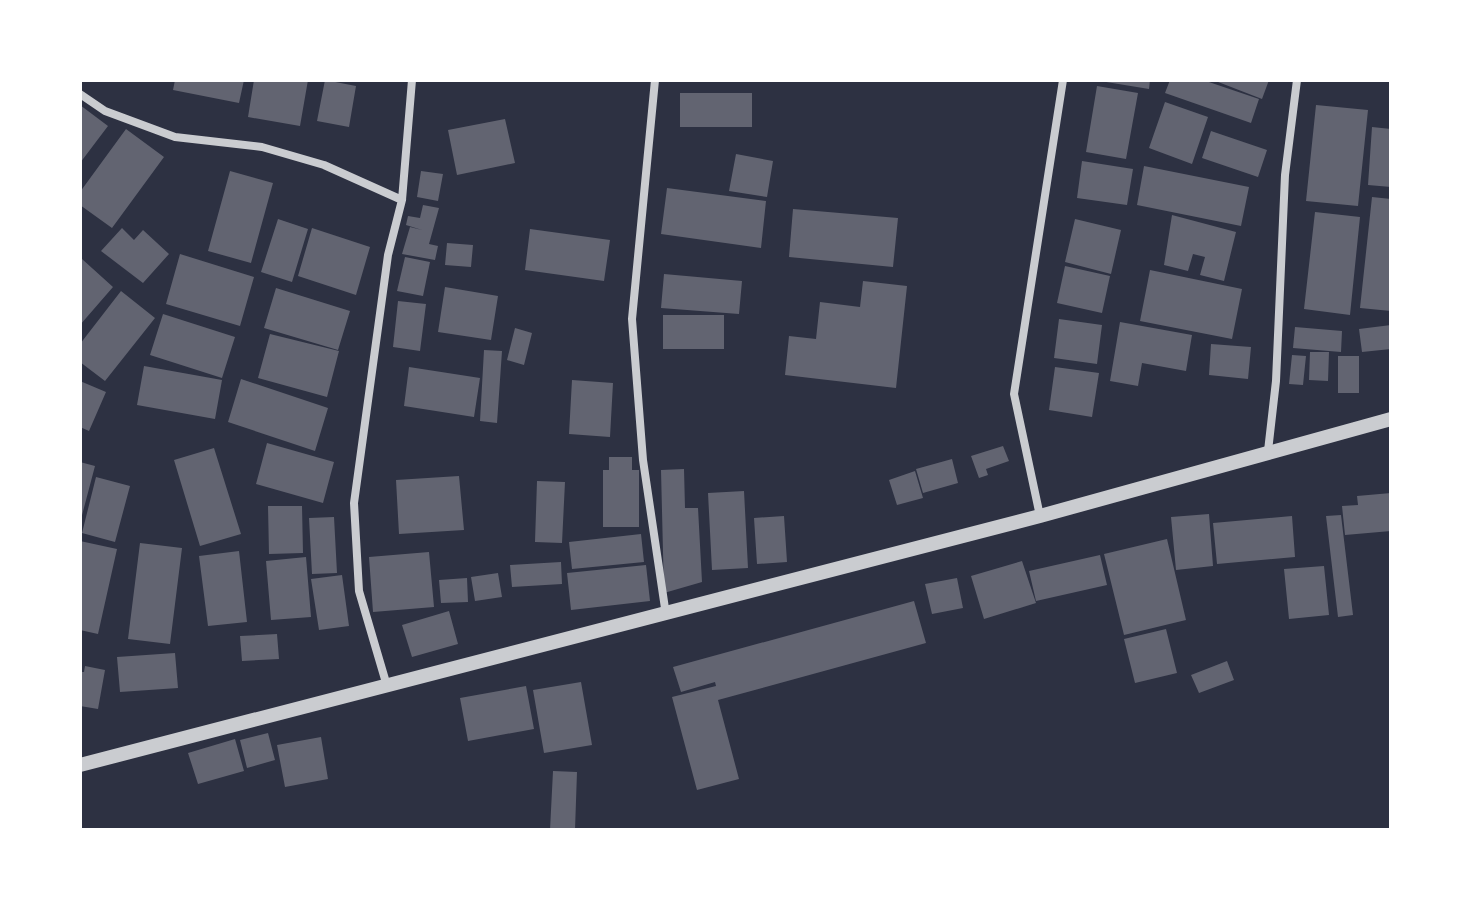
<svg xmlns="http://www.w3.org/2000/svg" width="1471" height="910" viewBox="0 0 1471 910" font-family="'Times New Roman',serif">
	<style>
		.building { fill: #626471 }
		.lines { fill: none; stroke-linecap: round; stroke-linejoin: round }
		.minor { stroke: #caccd0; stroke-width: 8 }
		.tertiary { stroke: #caccd0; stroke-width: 14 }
	</style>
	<rect width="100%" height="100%" fill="#2d3142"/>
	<path class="building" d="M175 80H244L239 103 173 90Z
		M254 80H308L300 126 248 117Z
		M325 80 356 86 349 127 317 121Z
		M1094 80H1150L1149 89Z
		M1170 80H1203L1259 99 1251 123 1165 93Z
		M1213 80H1269L1262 99Z
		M1097 86 1138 93 1126 159 1086 152Z
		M680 93H752V127H680Z
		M1165 102 1208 117 1192 164 1149 148Z
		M80 105 108 126 80 163Z
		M1316 105 1368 110 1358 206 1306 201Z
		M505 119 515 163 457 175 448 130Z
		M1372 127 1391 129V187L1368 185Z
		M126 129 164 157 112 228 80 205V192Z
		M1211 131 1267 150 1258 177 1202 158Z
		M736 154 773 161 767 197 729 191Z
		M1082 161 1133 169 1127 205 1077 198Z
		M1144 166 1249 187 1241 226 1137 205Z
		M230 171 273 183 251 263 208 251Z
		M421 171 443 174 438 201 417 197Z
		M667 188 766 201 761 248 661 234Z
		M1372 197 1391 199V311L1360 308Z
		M423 205 439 208 429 244 438 246 435 260 402 254 410 227 422 230 406 225 408 216 420 218Z
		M793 209 898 218 893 267 789 257Z
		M1315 212 1360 217 1350 315 1304 309Z
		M1172 215 1236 232 1224 281 1200 275 1205 257 1193 254 1188 271 1164 265Z
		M278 219 308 229 292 282 261 272Z
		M1075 219 1121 230 1111 274 1065 262Z
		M122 228 134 240 143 230 169 254 143 283 101 251Z
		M312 228 370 247 356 295 298 276Z
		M530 229 610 240 604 281 525 270Z
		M447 243 473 245 471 267 445 265Z
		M180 254 254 277 240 326 166 304Z
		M405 257 430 262 423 296 397 291Z
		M82 259 113 287 80 325V262Z
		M1065 266 1110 276 1102 313 1057 303Z
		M1150 270 1242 289 1232 339 1140 321Z
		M664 274 742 281 739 314 661 308Z
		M863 281 907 286 896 388 785 375 789 336 816 339 820 302 860 307Z
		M445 287 498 296 491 340 438 332Z
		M276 288 350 311 338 350 264 328Z
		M121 291 155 318 105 381 80 362V344Z
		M398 301 426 304 420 351 393 347Z
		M163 314 235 337 222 378 150 355Z
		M663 315H724V349H663Z
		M1059 319 1102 325 1097 364 1054 358Z
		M1120 322 1192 335 1186 371 1142 363 1138 386 1110 381Z
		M1391 325V349L1362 352 1359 329Z
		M1295 327 1342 331 1341 352 1293 348Z
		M515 328 532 333 524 365 507 360Z
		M270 334 339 351 327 397 258 378Z
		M1211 344 1251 347 1248 379 1209 375Z
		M484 350 502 351 497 423 480 421Z
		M1310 352H1329L1328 381 1309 380Z
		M1292 355 1306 356 1303 385 1289 384Z
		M1338 356H1359V393H1338Z
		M144 366 222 380 215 419 137 405Z
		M409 367 480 378 474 417 404 406Z
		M1055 367 1099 373 1092 417 1049 410Z
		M241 379 328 408 315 451 228 422Z
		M572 380 613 383 610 437 569 434Z
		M80 381 106 392 89 431 80 427Z
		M267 443 334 462 323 503 256 484Z
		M1003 446 1009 461 986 469 988 475 979 478 971 456Z
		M214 448 241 534 200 546 174 460Z
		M609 457H632V470H639V527H603V470H609Z
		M952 459 958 483 923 493 916 469Z
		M80 462 95 466 81 519H80Z
		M684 469 685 508H698L702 582 664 593 661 470Z
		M915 471 923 498 897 505 889 480Z
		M459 476 464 530 399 534 396 480Z
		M96 477 130 486 115 542 82 533Z
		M537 481 565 482 562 543 535 542Z
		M744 491 748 568 712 570 708 493Z
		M1391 493V531L1345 535 1342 506 1358 505 1357 496Z
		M268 506H302L303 553 269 554Z
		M1209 514 1213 566 1176 570 1171 517Z
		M1341 515 1353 615 1338 617 1326 516Z
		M784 516 787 562 757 564 754 518Z
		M1292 516 1295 557 1217 564 1213 523Z
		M334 517 337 573 312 574 309 518Z
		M641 534 644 562 572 569 569 542Z
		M1167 539 1186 620 1124 635 1104 554Z
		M80 541 117 549 98 634 80 630Z
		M140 543 182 548 170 644 128 639Z
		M239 551 247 622 208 626 199 556Z
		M429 552 434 607 373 612 369 557Z
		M1100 555 1107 585 1036 601 1029 571Z
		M306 557 311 617 271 620 266 561Z
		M1022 561 1036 603 984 619 971 576Z
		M561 562 562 584 512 587 510 565Z
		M646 565 650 601 571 610 567 573Z
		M1324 566 1329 615 1289 619 1284 569Z
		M498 573 502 597 475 601 471 577Z
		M342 575 349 626 319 630 311 579Z
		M467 578 468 602 441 603 439 580Z
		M957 578 963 608 932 614 925 584Z
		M914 601 926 643 718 700 739 779 697 790 672 697 716 686 715 682 681 692 673 667Z
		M449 611 458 644 412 657 402 625Z
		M1166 629 1177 673 1135 683 1124 639Z
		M277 634 279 659 242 661 240 636Z
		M175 653 178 688 120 692 117 657Z
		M1227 661 1234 680 1199 693 1191 675Z
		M85 666 105 670 98 709 80 706V672H84Z
		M581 682 592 745 544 753 533 690Z
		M526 686 534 729 468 741 460 698Z
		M268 733 275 760 247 768 240 740Z
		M321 737 328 779 285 787 277 745Z
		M235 739 244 771 198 784 188 753Z
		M553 771 577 772 575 830H550Z"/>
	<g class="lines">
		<path class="minor" d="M655 80 632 319 643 460 666 615
			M80 94 105 111 175 137 262 147 324 165 402 200
			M1268 451 1276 381 1285 175 1297 80
			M1040 516 1014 394 1063 80
			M387 686 359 591 354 503 388 255 402 200 412 80"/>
		<path class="tertiary" d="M80 765 1040 516 1391 419"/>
	</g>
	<rect width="1471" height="910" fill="none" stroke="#ffffff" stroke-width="164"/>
</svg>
